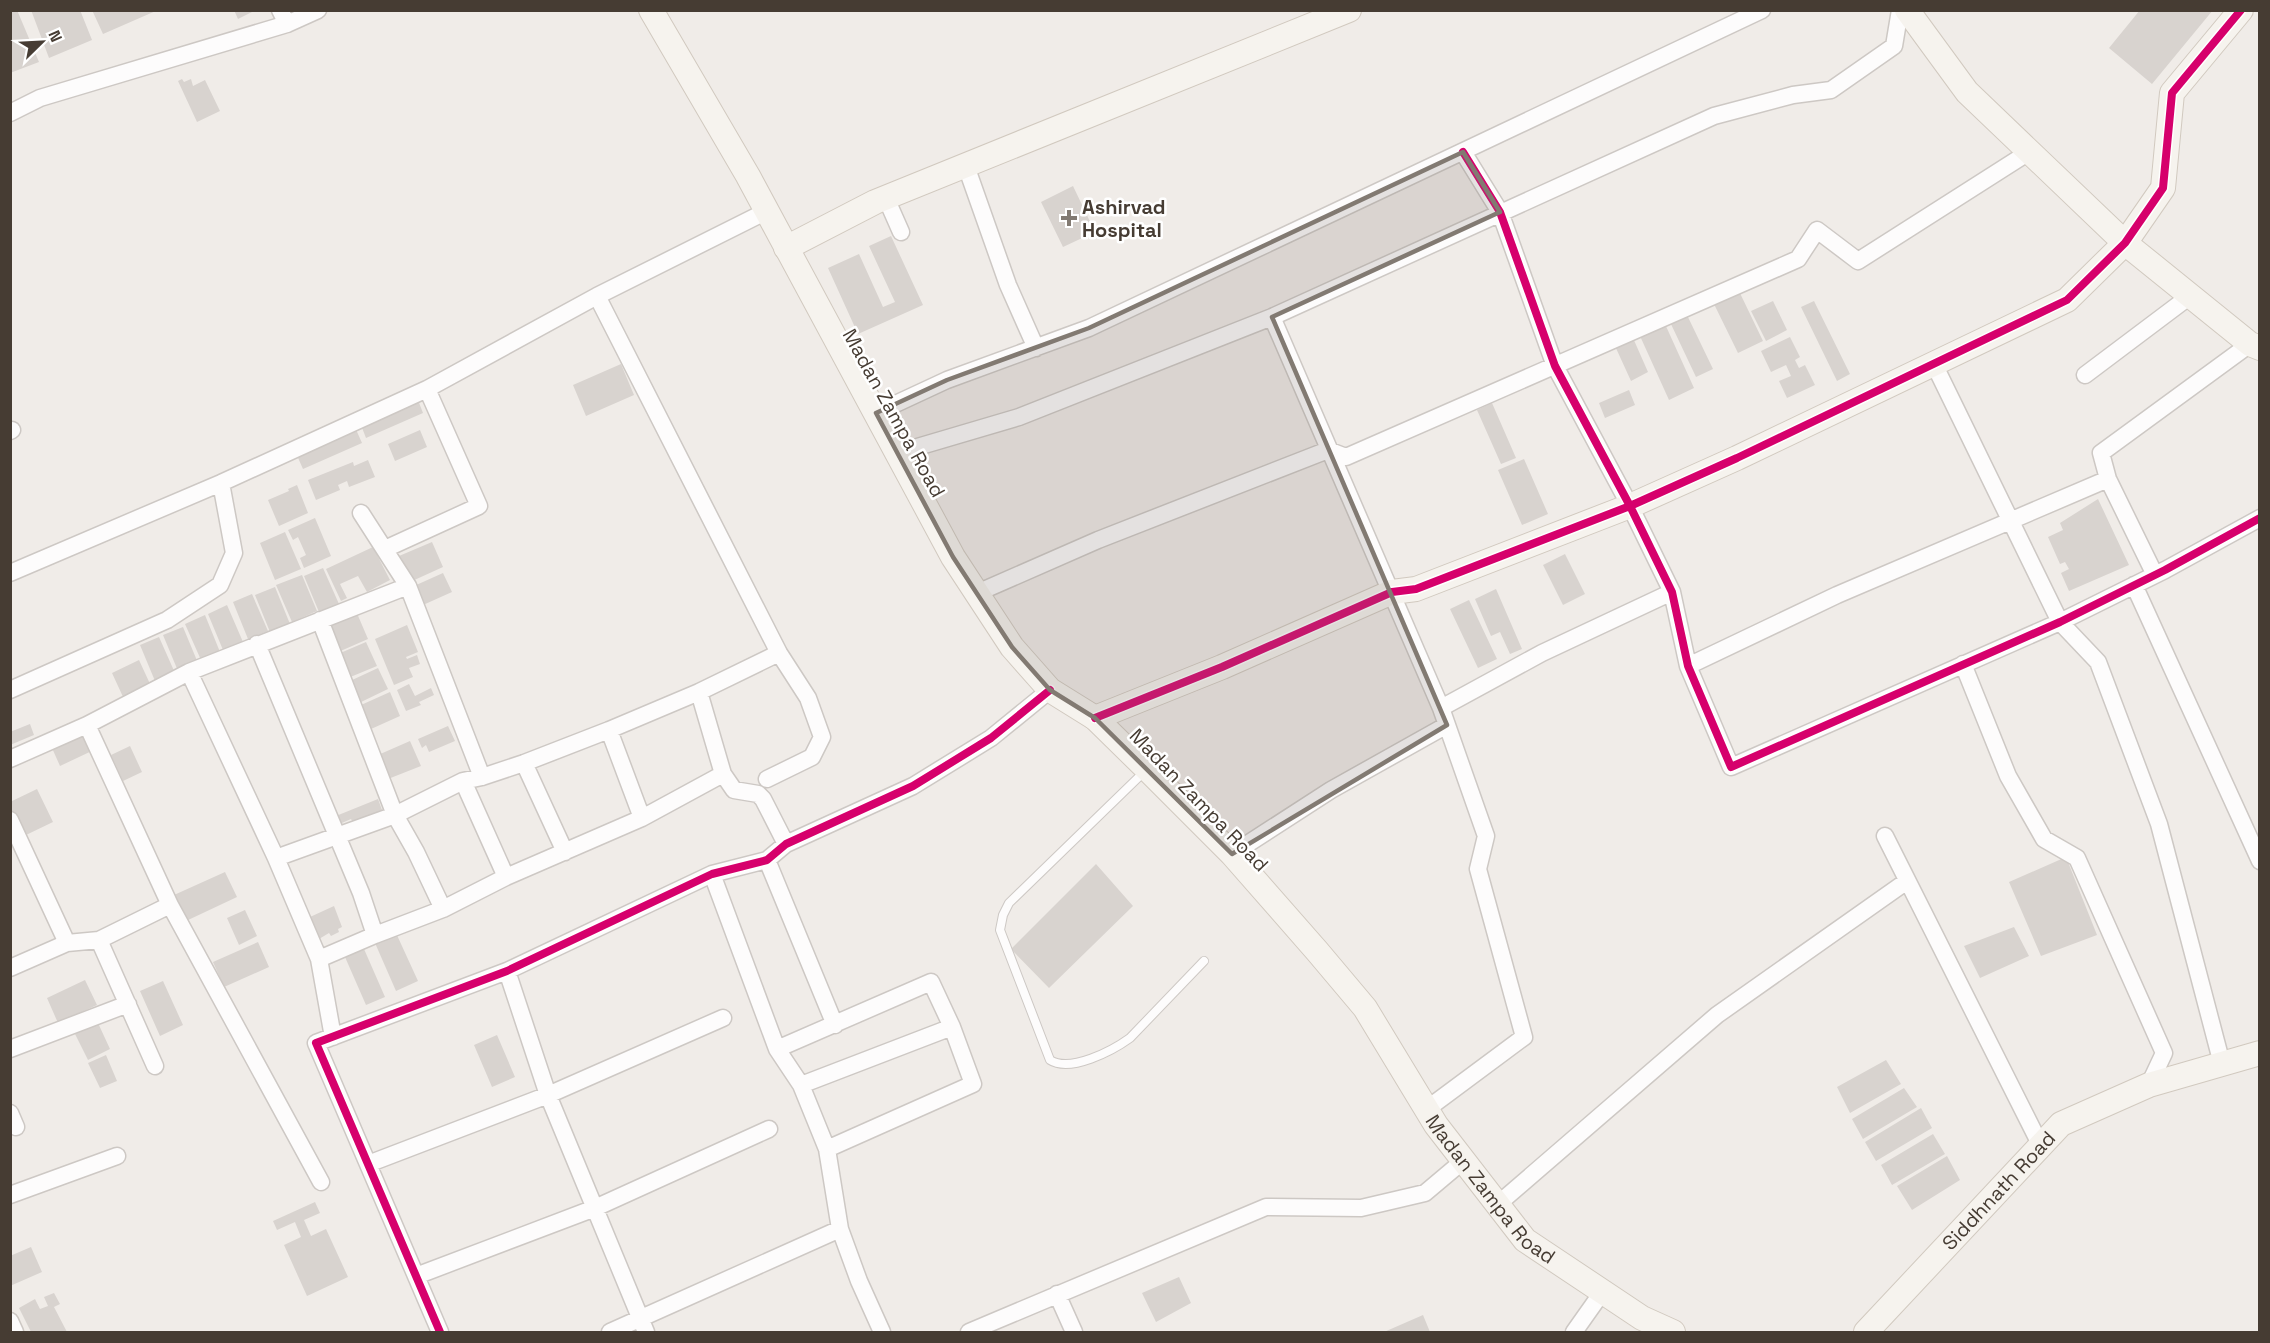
<svg xmlns="http://www.w3.org/2000/svg" width="2270" height="1343" viewBox="0 0 2270 1343" font-family="'Space Grotesk',sans-serif">
	<style>
		.building { fill: #d8d3cf }
		.lines { fill: none; stroke-linecap: round; stroke-linejoin: round }
		.lane-casing { stroke: #cdc8c4; stroke-width: 10 }
		.street-casing { stroke: #cdc8c4; stroke-width: 19 }
		.secondary-casing { stroke: #d1c9bf; stroke-width: 26 }
		.lane { stroke: #fdfcfc; stroke-width: 8 }
		.street { stroke: #fdfcfc; stroke-width: 16 }
		.secondary { stroke: #f6f3ee; stroke-width: 24 }
		.cycleway-casing { stroke: #fff; stroke-width: 11 }
		.cycleway { stroke: #d6006c; stroke-width: 8 }
		.marked { fill: #827a72; fill-opacity: 0.2; stroke: #827a72; stroke-width: 4.5; stroke-linejoin: round }
		.poi-dot { fill: #827a72; stroke: #fff; stroke-width: 2 }
		.labels { text-anchor: middle; stroke-width: 5; stroke-linejoin: round; paint-order: stroke }
		.poi-label { font-size: 20px; font-weight: bold; fill: #463c33; stroke: #fff; text-anchor: start }
		.street-label { font-size: 20px; fill: #463c33; stroke: #fff }
	</style>
	<rect width="100%" height="100%" fill="#f0ece8"/>
	<path class="building" d="M10 10H17L39 62 10 73Z
		M31 10H80L92 40 49 58Z
		M92 10H158L103 34Z
		M234 10H256L238 19Z
		M2140 10H2213L2152 84 2109 48Z
		M182 79 184 82 191 79 193 86 205 80 220 111 197 122 178 81Z
		M1073 186 1095 232 1063 247 1041 202Z
		M891 236 923 305 858 334 828 268 859 254 883 307 895 302 869 246Z
		M1738 289 1763 341 1738 353 1713 302Z
		M1773 301 1787 330 1766 341 1751 311Z
		M1814 301 1850 374 1837 381 1801 307Z
		M1687 315 1713 369 1696 377 1670 322Z
		M1665 324 1694 388 1669 400 1640 336Z
		M1790 337 1800 357 1795 360 1799 368 1805 365 1815 385 1787 398 1779 381 1791 376 1786 365 1771 372 1761 351Z
		M1633 338 1648 372 1631 381 1615 346Z
		M621 364 634 395 586 416 573 385Z
		M1629 390 1635 405 1605 418 1599 403Z
		M416 395 423 413 366 438 359 420Z
		M1492 403 1516 458 1501 464 1477 410Z
		M354 425 362 443 303 469 295 451 319 441 321 447 333 442 331 436Z
		M420 430 427 447 395 461 388 444Z
		M1524 459 1548 514 1522 525 1498 470Z
		M368 460 375 477 349 487 347 481 338 485 340 490 316 500 308 480 353 462 354 466Z
		M297 485 308 513 279 526 268 500 289 491 288 489Z
		M2098 499 2129 565 2069 591 2061 573 2069 569 2065 562 2060 564 2048 537 2063 530 2060 523Z
		M315 518 331 556 304 568 300 558 306 555 298 537 293 540 288 530Z
		M285 532 301 569 275 580 260 543Z
		M432 542 443 567 410 582 399 556Z
		M373 547 390 580 367 592 358 576 340 584 347 598 341 601 326 569Z
		M1565 554 1585 594 1563 605 1543 565Z
		M323 568 339 604 319 612 304 576Z
		M443 573 452 592 423 605 414 586Z
		M302 575 317 611 292 622 276 585Z
		M275 587 290 624 270 632 255 595Z
		M1496 589 1522 649 1510 654 1500 632 1491 636 1475 599Z
		M252 594 268 631 248 639 233 602Z
		M1469 600 1497 659 1478 668 1450 609Z
		M227 605 243 642 223 650 208 614Z
		M356 611 368 639 336 653 325 627Z
		M205 615 220 652 201 660 185 624Z
		M407 625 418 652 406 657 407 659 417 655 420 664 409 668 413 677 394 685 375 639Z
		M183 627 198 663 178 671 163 635Z
		M159 637 175 673 155 681 140 645Z
		M366 642 377 666 348 678 338 654Z
		M139 660 151 686 124 699 112 673Z
		M378 668 388 689 359 703 350 681Z
		M409 684 415 696 431 688 434 695 419 702 421 705 406 711 397 690Z
		M390 692 400 716 371 729 361 705Z
		M30 724 34 735 10 745V732Z
		M448 726 455 741 429 752 426 745 422 748 418 739Z
		M87 731 96 749 60 766 52 748Z
		M410 741 421 766 388 779 378 755Z
		M130 746 142 772 123 781 111 755Z
		M37 789 53 822 26 835 30 843 25 845 10 815V802Z
		M378 799 382 810 369 815 371 819 355 826 351 819 335 826 331 818Z
		M2066 857 2097 935 2041 956 2009 882Z
		M1096 864 1133 906 1049 988 1011 949Z
		M225 872 237 897 186 921 174 895Z
		M334 906 342 927 338 929 339 932 331 936 329 933 319 939 310 917Z
		M245 910 257 936 239 945 227 918Z
		M2014 927 2029 956 1980 978 1964 946Z
		M396 933 418 981 396 991 375 943Z
		M258 942 269 967 224 987 213 962Z
		M364 949 385 997 366 1005 345 957Z
		M85 980 97 1005 58 1023 47 998Z
		M163 981 183 1025 160 1036 140 991Z
		M98 1023 110 1049 88 1060 75 1034Z
		M497 1035 515 1077 492 1087 474 1045Z
		M106 1055 117 1081 100 1088 88 1063Z
		M1886 1060 1901 1084 1850 1113 1837 1087Z
		M1904 1088 1917 1107 1863 1139 1852 1119Z
		M1921 1108 1932 1128 1876 1161 1865 1142Z
		M1933 1134 1945 1154 1892 1185 1881 1165Z
		M1947 1156 1960 1180 1912 1210 1897 1186Z
		M315 1202 320 1213 304 1220 311 1236 326 1229 348 1277 307 1296 284 1245 301 1237 295 1222 277 1230 273 1221Z
		M31 1247 42 1272 10 1286V1256Z
		M1179 1277 1191 1303 1156 1322 1142 1293Z
		M54 1293 60 1304 54 1307 67 1332H31L19 1308 35 1299 40 1309 48 1306 44 1297Z
		M1423 1315 1430 1332H1384Z"/>
	<g class="lines">
		<g class="lane-casing">
			<path id="lane" d="M1145 771 1009 903 1003 915 1000 930 1050 1060C1070 1073 1112 1051 1130 1038L1204 961"/>
		</g>
		<g class="street-casing">
			<path id="street" d="M280 10 287 24
				M10 113 40 98 287 24 318 10
				M1463 152 1500 212 1555 366 1630 506 1672 592 1688 666 1731 767 2060 622 2165 570 2260 518
				M966 166 1008 285 1036 348
				M886 198 901 232
				M597 296 779 653 808 698 822 737 812 757 767 779
				M1272 317 1441 708 1486 836 1478 869 1524 1037 1427 1109
				M1934 364 2060 622 2098 662 2159 824 2222 1064
				M2085 375 2190 296
				M876 413 947 380 1089 328 1762 10
				M10 431 12 430
				M897 453 1019 417 1272 317 1714 116 1793 95 1831 90 1894 46 1900 10
				M2108 479 2101 453 2250 344
				M361 513 408 586 482 777
				M385 549 479 506 427 389
				M10 573 221 483 427 389 597 296 767 211
				M2134 585 2260 861
				M977 593 1098 540 1328 450 1346 457 1798 259 1817 230 1858 261 2029 152
				M320 620 395 815 416 852 443 909
				M257 644 361 893 375 935
				M1963 664 2008 776 2044 839 2077 858 2164 1053 2149 1085
				M1688 666 1837 595 2108 479 2155 575
				M189 672 276 858 319 959 375 935 443 909 506 877 642 818 723 774
				M10 690 167 620 220 585 234 553 221 483
				M699 692 723 774 734 790 758 794 763 799 786 844
				M1441 708 1542 653 1672 592
				M87 725 170 905 321 1182
				M609 730 642 818
				M10 759 87 725 189 672 408 586
				M524 763 565 852
				M463 781 506 877
				M10 820 67 943
				M1885 836 2041 1146
				M1232 854 1331 790 1447 725
				M276 858 395 815 463 781 482 777 524 763 609 730 699 692 779 653
				M767 860 835 1025
				M712 874 777 1049 801 1085 827 1149 840 1229 859 1281 882 1332
				M99 940 155 1066
				M319 959 333 1037
				M10 968 67 943 99 940 170 905
				M507 971 548 1095 646 1332
				M10 1049 128 1004
				M777 1049 931 982 952 1027 973 1084 827 1149
				M801 1085 952 1027
				M10 1113 16 1127
				M368 1164 548 1095 723 1018
				M10 1195 117 1156
				M1497 1205 1717 1015 1907 881
				M416 1276 595 1208 769 1129
				M1057 1294 1074 1332
				M10 1321 15 1332
				M440 1332 316 1043 507 971 712 874 767 860 786 844 913 786 991 738 1050 690
				M610 1332 840 1229
				M969 1332 1266 1207 1361 1208 1425 1193 1463 1161
				M1574 1332 1603 1291"/>
		</g>
		<g class="secondary-casing">
			<g id="secondary">
				<path id="s1" d="M651 10 748 176 953 557 1012 647 1050 690 1095 718 1147 769 1232 854 1317 951 1365 1008 1436 1125 1525 1240 1642 1318 1673 1332"/>
				<path d="M1907 10 1967 92 2125 243 2250 344 2260 348"/>
				<path d="M786 248 875 202 1349 10"/>
				<path d="M1095 718 1222 667 1392 592 1416 589 1630 506 1737 458 2067 300 2125 243 2163 188 2172 93 2241 10"/>
				<path id="s2" d="M1866 1332 2061 1124 2149 1085 2260 1053"/>
			</g>
		</g>
		<use href="#lane" class="lane"/>
		<use href="#street" class="street"/>
		<use href="#secondary" class="secondary"/>
		<g class="cycleway-casing">
			<path id="cycleway" d="M1463 152 1500 212 1555 366 1630 506 1672 592 1688 666 1731 767 2060 622 2165 570 2260 518
				M1095 718 1222 667 1392 592 1416 589 1630 506 1737 458 2067 300 2125 243 2163 188 2172 93 2241 10
				M440 1332 316 1043 507 971 712 874 767 860 786 844 913 786 991 738 1050 690"/>
		</g>
		<use href="#cycleway" class="cycleway"/>
	</g>
	<path class="marked" d="M1463 152 1500 212 1272 317 1447 725 1232 854 1095 718 1050 690 1012 647 953 557 876 413 947 380 1089 328Z"/>
	<path class="poi-dot" d="M1066 209h6v6h6v6h-6v6h-6v-6h-6v-6h6z"/>
	<g class="labels">
		<g class="poi-label">
			<text x="1082" y="214">Ashirvad<tspan x="1082" dy="23">Hospital</tspan></text>
		</g>
		<g class="street-label">
			<text transform="translate(894 413) rotate(61)" y="7">Madan Zampa Road</text>
			<text transform="translate(1199 800) rotate(46)" y="7">Madan Zampa Road</text>
			<text dy="7" stroke="none"><textPath href="#s1" startOffset="1461">Madan Zampa Road</textPath></text>
			<text dy="7" stroke="none"><textPath href="#s2" startOffset="194">Siddhnath Road</textPath></text>
		</g>
	</g>
	<rect width="2270" height="1343" fill="none" stroke="#463c33" stroke-width="24"/>
	<g transform="translate(42 42) rotate(66)" stroke="#ffffff" stroke-width="4.5" paint-order="stroke">
	<path d="M0-4.5L10 22L0 15L-10 22Z" fill="#463c33"/>
	<text y="-9" font-size="16" font-weight="bold" text-anchor="middle" fill="#463c33">N</text>
	</g>
</svg>
